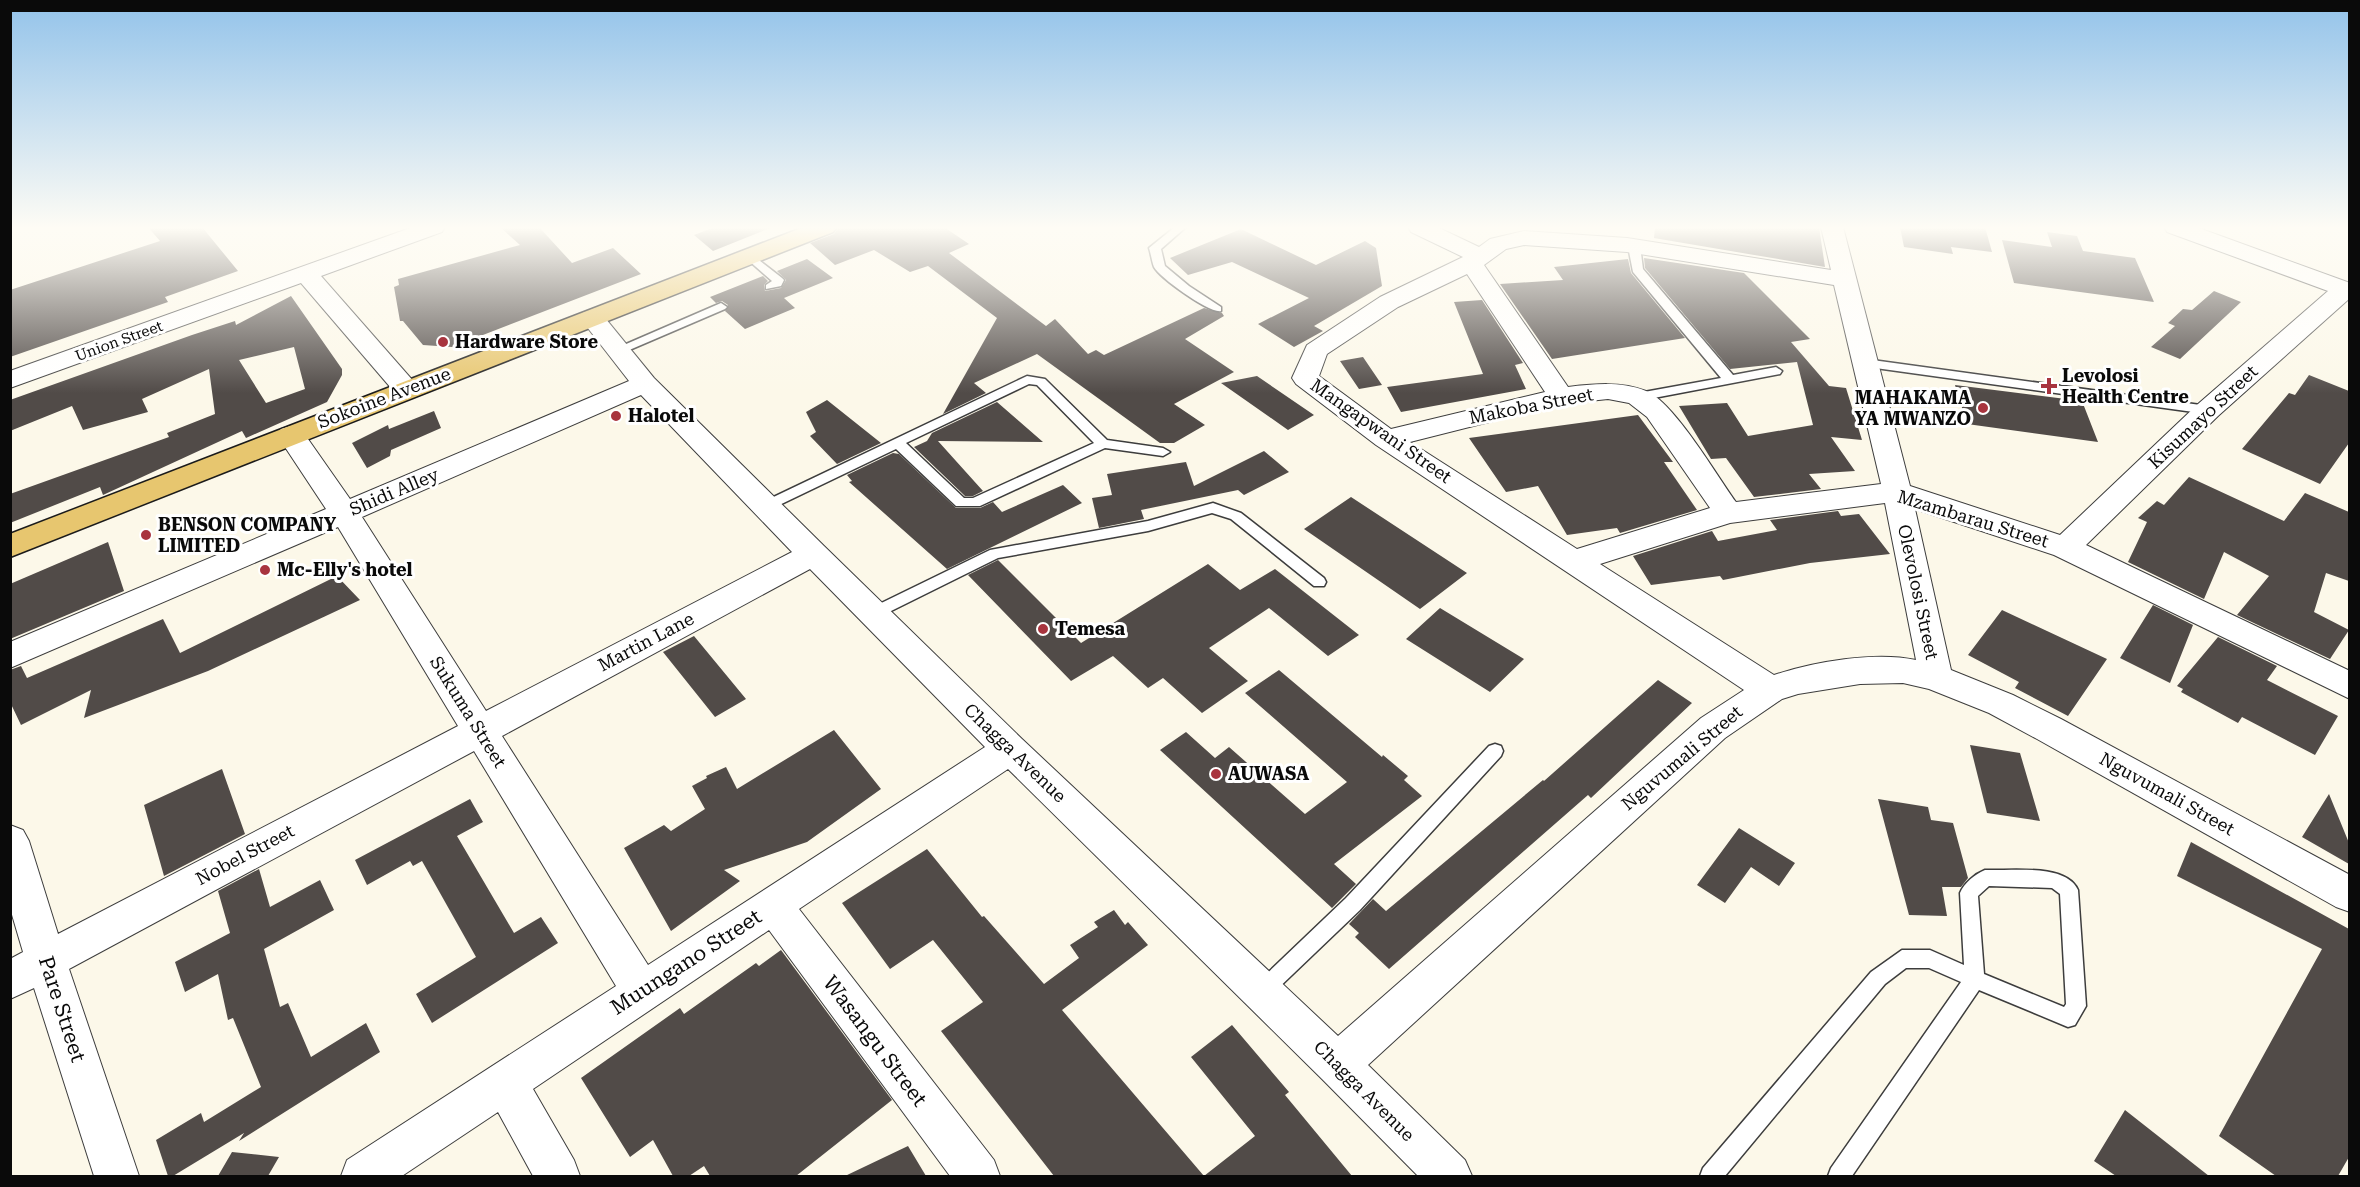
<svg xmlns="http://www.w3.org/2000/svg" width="2360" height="1187" viewBox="0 0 2360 1187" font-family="'Roboto Serif',serif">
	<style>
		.building { fill: #514b48; fill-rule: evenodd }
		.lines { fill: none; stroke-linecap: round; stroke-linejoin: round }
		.service-casing { stroke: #3d3d3d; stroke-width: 3 }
		.minor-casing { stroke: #3d3d3d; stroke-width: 2 }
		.primary-casing { stroke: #1b1b1b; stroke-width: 3 }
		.service { fill: #fff; fill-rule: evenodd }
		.minor { fill: #fff; fill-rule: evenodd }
		.primary { fill: #e7c66f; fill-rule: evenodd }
		.poi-dot { fill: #a8343e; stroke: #fff; stroke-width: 2 }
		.labels { text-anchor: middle; stroke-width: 6; stroke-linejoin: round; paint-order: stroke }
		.far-street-label { font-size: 15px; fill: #0a0a0a; stroke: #fff }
		.poi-label { font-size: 18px; font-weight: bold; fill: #0a0a0a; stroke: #fff; text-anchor: start }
		.street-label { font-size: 18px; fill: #0a0a0a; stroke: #fff }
		.near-street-label { font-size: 21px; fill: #0a0a0a; stroke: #fff }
	</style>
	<rect width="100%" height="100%" fill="#fcf8e9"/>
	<path class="building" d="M148 227H202L238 271 165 297 168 302 10 357V290L160 241Z
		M500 227H539L572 263 613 248 641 274 452 347 423 345 403 321H400L394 287 399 285 398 279 520 245Z
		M715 227H770V228L713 251 694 235Z
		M839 227H944L969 244 949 253 1046 326 1055 319 1088 354 1096 350 1104 355 1204 308 1222 313 1224 316 1185 339 1234 372 1174 404 1205 425 1174 443H1160L1037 354 974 383 986 393 943 414 997 318 928 266 910 272 874 250 835 265 810 243 834 234Z
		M1655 227H1819L1825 267 1654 238Z
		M1900 227H1985L1992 252 1951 247 1953 254 1904 247Z
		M1241 229 1316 265 1365 241 1376 248 1382 286 1314 326 1323 331 1294 347 1258 324 1309 298 1232 262 1188 275 1170 258Z
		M2047 232 2077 236 2083 251 2135 258 2154 302 2014 283 2002 240 2052 247Z
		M1644 258 1744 273 1810 339 1791 342 1829 386 1846 388 1862 440 1831 437 1855 471 1809 474 1821 489 1754 497 1726 458 1711 459 1679 406 1727 403 1748 436 1813 425 1797 362 1730 369 1645 268Z
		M807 259 833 278 784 298 795 308 745 329 725 311 728 305 722 301 716 303 710 297 763 276 768 281 764 285 765 291 781 288 786 280 777 271Z
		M1628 259 1631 273 1685 338 1552 359 1500 284 1563 280 1554 267Z
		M2214 291 2241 302 2180 359 2151 347 2175 326 2168 323 2183 309 2192 310Z
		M291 296 342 369V375L327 402 246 438 242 431 103 495 100 487 10 523V494L169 437 167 433 215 414 209 369 142 399 148 412 83 430 72 406 10 431V400L192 335 235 321 236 325ZM294 347 305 389 266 403 239 360Z
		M1482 300 1523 363 1515 365 1526 389 1401 412 1387 387 1483 374 1454 302Z
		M1363 357 1382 385 1359 389 1340 361Z
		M2309 375 2349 391V443L2320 484 2242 449 2289 393 2295 395Z
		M1257 376 1314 415 1288 430 1221 383Z
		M1955 385 2082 401 2098 442 1967 424Z
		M827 400 881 443 837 464 810 436 816 432 806 412Z
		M997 402 1043 442 938 441 983 491 973 496H965L914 447 927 441 932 433Z
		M434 411 441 428 391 450 390 456 367 468 352 443 388 425 389 429Z
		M1638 415 1673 462H1664L1697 510 1620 533 1617 528 1567 535 1538 486 1506 492 1469 438Z
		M1264 451 1289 472 1244 495 1238 490 1141 510 1144 519 1099 528 1092 498 1112 495 1107 474 1186 462 1194 486Z
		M893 453 899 454 956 508H980L993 502 1002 512 1063 485 1082 503 947 569 849 482 852 481 847 475Z
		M2189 477 2284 521 2305 493 2349 512V581L2326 573 2314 612 2349 630 2330 659 2237 615 2269 576 2224 552 2204 599 2128 562 2147 522 2138 518 2157 501 2164 505Z
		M1351 497 1467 573 1420 609 1304 529Z
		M1838 511 1841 516 1859 514 1890 554 1810 563 1723 580 1720 576 1651 585 1633 556 1712 531 1718 541 1777 530 1770 520Z
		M108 542 124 591 10 639V584Z
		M998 560 1081 643 1208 564 1240 590 1275 569 1359 635 1328 656 1269 608 1209 648 1248 681 1202 713 1163 678 1148 688 1113 656 1071 681 968 575Z
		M337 576 360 600 208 671 84 718 91 690 21 725 10 702V670L21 666 27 678 163 619 180 653Z
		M2153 605 2193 625 2170 683 2120 658Z
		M1440 608 1524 659 1490 692 1406 639Z
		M2002 610 2107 659 2068 716 2015 688 2019 682 1968 655Z
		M694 636 746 699 715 717 663 652Z
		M2218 637 2277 666 2267 680 2338 716 2315 755 2242 717 2238 723 2181 692 2183 689 2177 686Z
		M1279 670 1382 757 1383 755 1408 776 1404 780 1422 796 1334 864 1356 884 1332 908 1160 750 1186 732 1215 758 1229 747 1305 814 1347 782 1245 693Z
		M1658 680 1692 703 1591 798 1588 795 1389 969 1355 937 1359 933 1349 924 1373 899 1386 911 1543 780 1544 781Z
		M834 730 881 789 807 842 724 870 740 881 671 931 624 848 664 825 671 831 705 809 692 786 707 778 706 776 726 767 737 789Z
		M1970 745 2020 753 2040 821 1987 813Z
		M222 769 245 834 164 876 144 805Z
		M2329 794 2349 843V864L2302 837Z
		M470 799 483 822 457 836 514 933 541 917 558 943 432 1023 416 994 476 957 422 861 413 866 410 861 367 885 355 860Z
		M1878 799 1928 807 1931 820 1953 823 1968 878 1961 887H1942L1947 916 1909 915Z
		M1739 828 1795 863 1779 886 1751 867 1725 903 1697 885Z
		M2191 842 2349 929V1157L2338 1176H2276L2219 1136 2322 949 2177 876Z
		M927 849 982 917 984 916 1044 984 1079 958 1070 945 1098 927 1094 922 1114 910 1125 925 1128 922 1148 945 1062 1010 1204 1176 1255 1136 1191 1057 1232 1025 1289 1092 1285 1095 1352 1176H1054L941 1031 983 1002 933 940 890 969 842 903Z
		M259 869 270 907 320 880 334 910 264 949 280 1007 288 1003 311 1057 366 1023 380 1052 239 1141 244 1133 173 1176H168L156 1140 201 1113 204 1122 261 1087 233 1018 228 1020 218 974 185 992 175 962 230 933 218 891Z
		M781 950 892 1100 796 1176H710L704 1166 689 1176H673L653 1140 630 1157 581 1078 680 1008 684 1014 756 963 759 966Z
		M2125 1110 2209 1176H2116L2094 1161Z
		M908 1146 926 1176H845Z
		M232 1152 279 1157 268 1176H218Z"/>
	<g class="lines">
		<g class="service-casing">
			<path id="service" d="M1175 227H1186L1161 249 1165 266 1189 286 1221 307V311C1210 314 1160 278 1154 267 1152 262 1151 254 1149 248Z
				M1634 243 1640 246 1643 269 1733 375 1776 367 1782 371 1780 374 1638 401 1633 400 1632 397 1633 394 1721 378 1633 272 1628 246Z
				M751 254 782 278 784 280 781 286 766 289V285L772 281 747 259 745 257Z
				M721 303 727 307 725 309 620 354 616 355 610 351Z
				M1865 359 2208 406 2214 410 2208 414 1861 366 1859 363 1861 360Z
				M1027 376 1045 379 1107 440 1163 448 1170 452 1163 456 1105 448 980 506H956L896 449 771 509 766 511 759 506 761 503ZM1029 384 1037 385 1094 443 973 498H964L906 443Z
				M1213 503 1241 513 1324 578 1326 582 1324 586H1314L1231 519 1212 513 1148 531 998 558 879 617H869L866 613 869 609 990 550 1148 521Z
				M1495 744 1501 746 1503 751 1501 756 1360 910 1270 996 1263 999 1256 996 1253 990 1256 984 1346 898 1489 746Z
				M1985 870C2011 871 2066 863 2078 890L2086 1006 2075 1025 2068 1027 1979 990 1852 1176H1828L1831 1168 1961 982 1929 968H1906L1885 984 1725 1176H1700L1703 1168 1871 972 1902 950H1930L1964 965 1960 893C1964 883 1975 874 1985 870ZM1989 886 2052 888 2060 894 2066 1004 2064 1007 1984 974 1978 896Z"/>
		</g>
		<g class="minor-casing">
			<path id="minor" d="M413 227H445L442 232 321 276 415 383 419 389 415 395 406 397 397 395 301 283 10 388V371Z
				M1408 227H1437L1479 247 1490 239 1524 231 1627 238 1831 270 1821 227H1843L1910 486 2060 535 2198 404 2328 291 2167 232 2164 227H2196L2350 283V298L2218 416 2086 545 2350 671V699L2054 555 1915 509 1951 670 2013 695 2061 719 2350 875V912L2336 907 2037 739 1989 713 1929 689 1903 683 1860 684 1798 694 1782 699 1725 738 1368 1065 1465 1160 1472 1176H1418L1322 1079 1008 769 799 909 994 1160 1000 1176H950L769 930 533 1089 574 1160 580 1176H533L498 1112 402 1176H341L347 1160 616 986 474 751 69 969 139 1176H94L34 988 10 999V959L23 952 10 908V825L23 830 29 841 58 934 458 726 338 527 10 668V642L326 509 277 435 281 429 291 426 301 429 350 499 629 381 580 318 583 313 592 311 601 313 654 378 824 546 1022 739 1338 1036 1701 718 1744 690 1376 445 1296 384 1292 378 1307 345 1380 297 1463 257 1411 232ZM1524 245 1627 252 1834 285 1881 484 1736 502C1717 476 1674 402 1646 391 1621 381 1594 384 1568 387L1484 265 1506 249ZM1467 274 1545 392 1391 429 1319 376 1327 354 1398 307ZM641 395 792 552 486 711 362 517ZM1608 399 1629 403 1647 417 1710 508 1577 549 1410 442 1561 404ZM1885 503 1916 660C1875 651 1813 662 1774 675L1600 564 1730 523ZM810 569 985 747 648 965 502 736Z"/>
		</g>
		<g class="primary-casing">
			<path id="primary" d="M804 227H837L833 232 10 557V534Z"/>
		</g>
		<use href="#service" class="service"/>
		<use href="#minor" class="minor"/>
		<use href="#primary" class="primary"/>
	</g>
	<linearGradient id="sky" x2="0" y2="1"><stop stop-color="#93c3ea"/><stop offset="0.58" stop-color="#fefcf5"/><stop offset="1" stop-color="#fefcf5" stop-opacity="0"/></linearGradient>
	<rect width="2360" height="393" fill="url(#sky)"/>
	<g class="poi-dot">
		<circle cx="443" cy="342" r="6"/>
		<path d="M2046 377h6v6h6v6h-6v6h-6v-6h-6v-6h6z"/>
		<circle cx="1983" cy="408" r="6"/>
		<circle cx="616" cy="416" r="6"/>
		<circle cx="146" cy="535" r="6"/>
		<circle cx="265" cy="570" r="6"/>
		<circle cx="1043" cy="629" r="6"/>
		<circle cx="1216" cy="774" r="6"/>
	</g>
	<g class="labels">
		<g class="far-street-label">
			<text transform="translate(119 341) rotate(-20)" y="5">Union Street</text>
		</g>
		<g class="poi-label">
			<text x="455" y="348">Hardware Store</text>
			<text x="2062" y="382">Levolosi<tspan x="2062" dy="21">Health Centre</tspan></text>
			<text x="1971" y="404" text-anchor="end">MAHAKAMA<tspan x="1971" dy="21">YA MWANZO</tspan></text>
			<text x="628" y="422">Halotel</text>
			<text x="158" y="531">BENSON COMPANY<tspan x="158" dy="21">LIMITED</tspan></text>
			<text x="277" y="576">Mc-Elly's hotel</text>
			<text x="1055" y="635">Temesa</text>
			<text x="1228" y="780">AUWASA</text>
		</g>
		<g class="street-label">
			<text transform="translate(384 398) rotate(-21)" y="6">Sokoine Avenue</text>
			<text transform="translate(1531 406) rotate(-11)" y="6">Makoba Street</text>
			<text transform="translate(2203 417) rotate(-43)" y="6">Kisumayo Street</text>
			<text transform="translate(1381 431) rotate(35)" y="6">Mangapwani Street</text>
			<text transform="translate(394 492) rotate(-23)" y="6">Shidi Alley</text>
			<text transform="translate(1973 519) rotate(17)" y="6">Mzambarau Street</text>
			<text transform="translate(1918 592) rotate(78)" y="6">Olevolosi Street</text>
			<text transform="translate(646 642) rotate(-28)" y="6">Martin Lane</text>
			<text transform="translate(468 712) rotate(58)" y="6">Sukuma Street</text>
			<text transform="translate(1015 753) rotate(44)" y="6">Chagga Avenue</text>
			<text transform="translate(1682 758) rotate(-40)" y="6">Nguvumali Street</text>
			<text transform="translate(2167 794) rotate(29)" y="6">Nguvumali Street</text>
			<text transform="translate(245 855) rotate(-28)" y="6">Nobel Street</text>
			<text transform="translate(1364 1091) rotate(45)" y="6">Chagga Avenue</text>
		</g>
		<g class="near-street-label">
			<text transform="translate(686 962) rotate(-33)" y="7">Muungano Street</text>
			<text transform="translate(62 1009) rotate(72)" y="7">Pare Street</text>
			<text transform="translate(875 1041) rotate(53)" y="7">Wasangu Street</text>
		</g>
	</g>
	<rect width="2360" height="1187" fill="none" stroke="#0a0a0a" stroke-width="24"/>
</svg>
